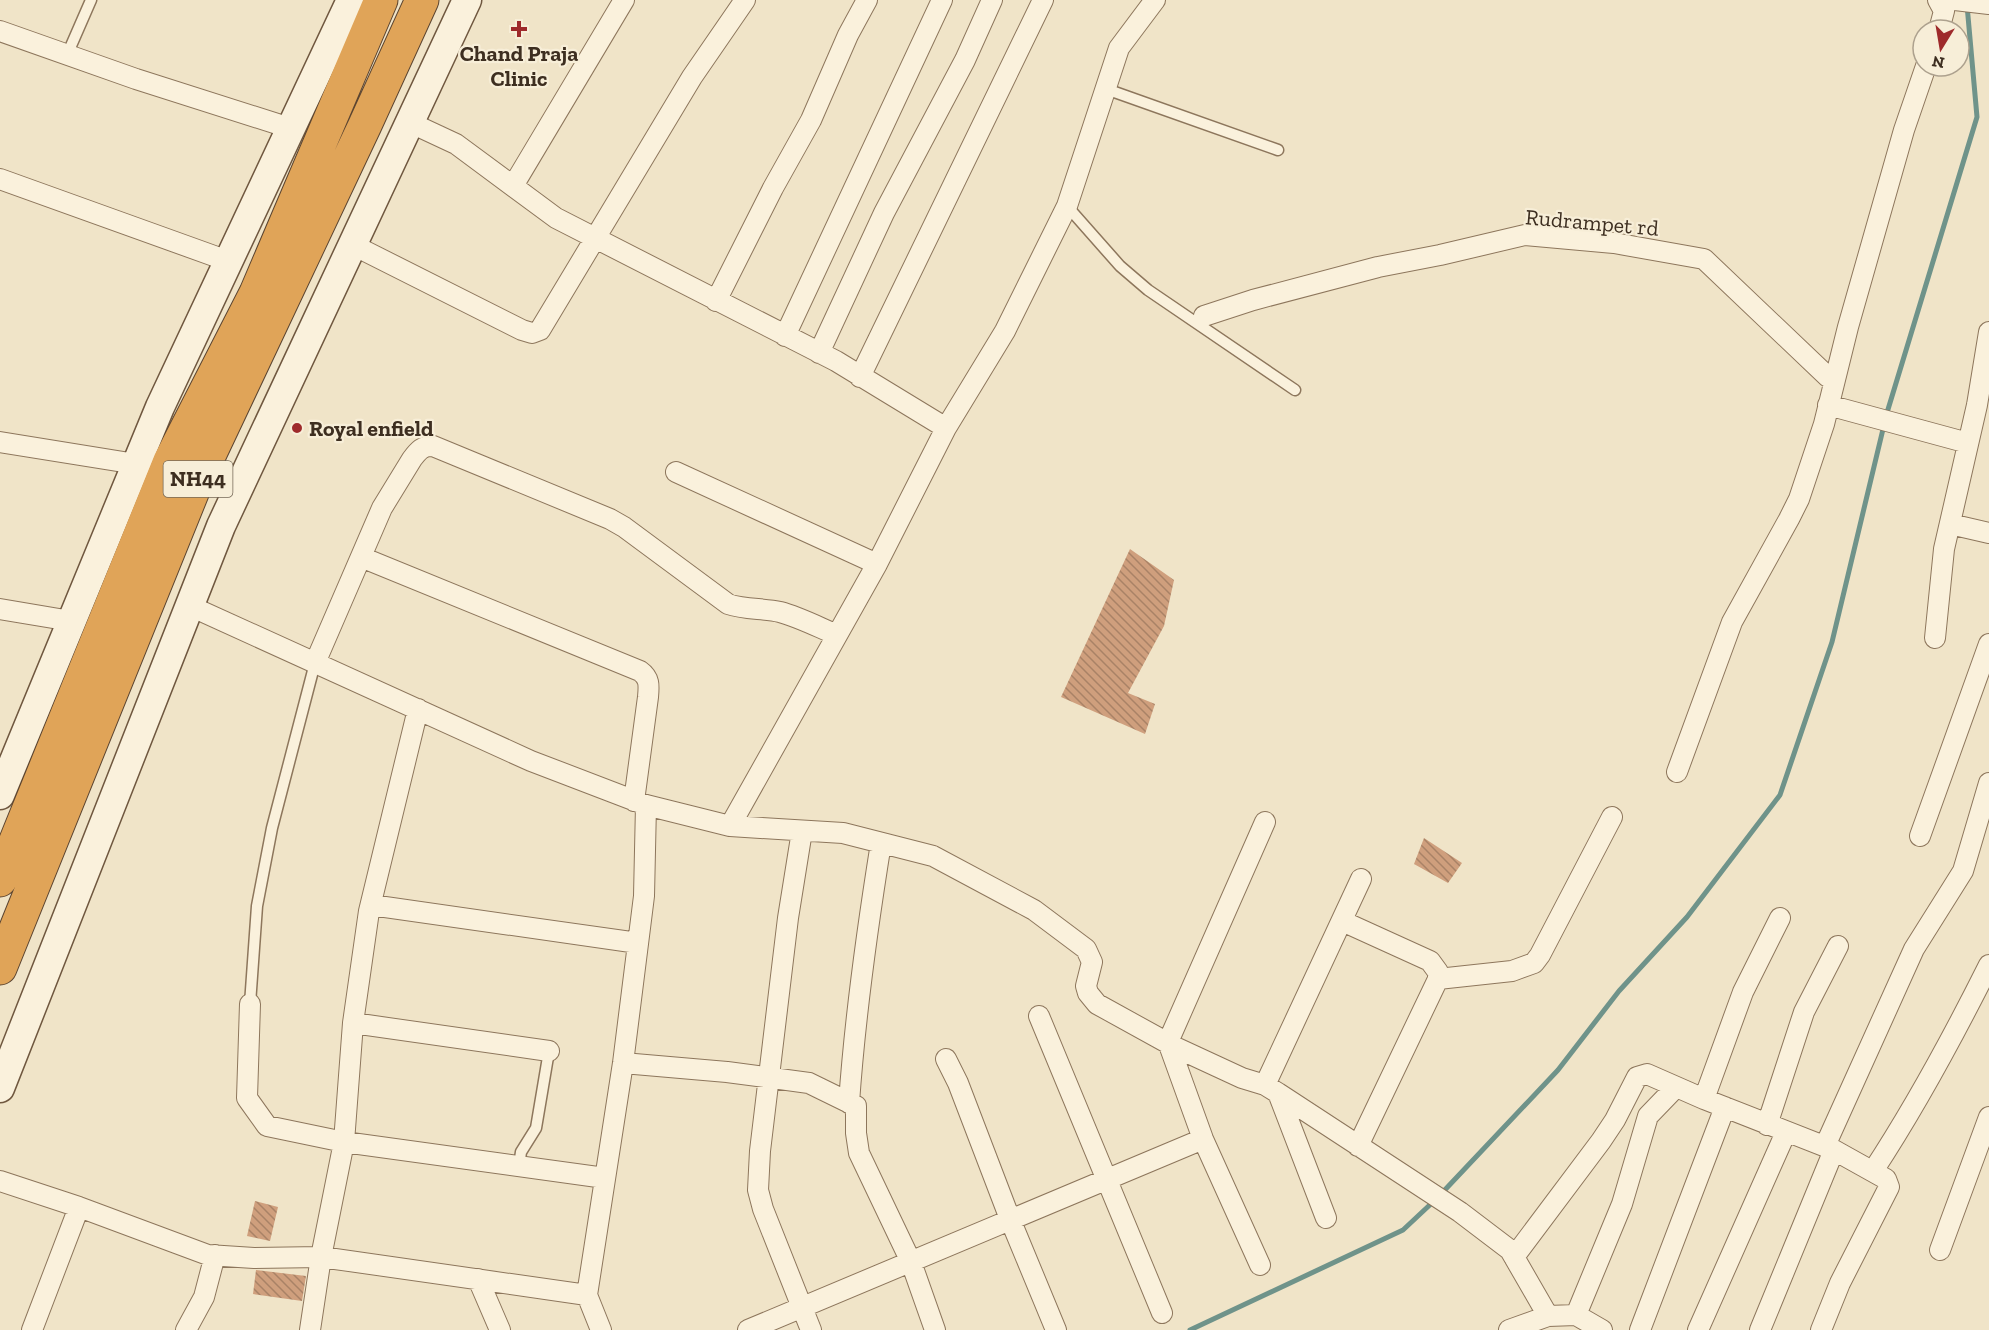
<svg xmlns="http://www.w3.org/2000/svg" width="1989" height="1330" viewBox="0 0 1989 1330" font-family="'Zilla Slab',serif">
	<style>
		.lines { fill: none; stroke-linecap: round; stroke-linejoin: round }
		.stream { stroke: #6f938a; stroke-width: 5 }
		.building { fill: url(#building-back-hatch) }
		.lane-casing { stroke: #8d765c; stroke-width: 13 }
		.street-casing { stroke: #8d765c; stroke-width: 22 }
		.secondary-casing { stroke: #6f573f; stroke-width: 31 }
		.highway-casing { stroke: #5b4430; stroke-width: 35 }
		.lane { stroke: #faf1dc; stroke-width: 10 }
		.street { stroke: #faf1dc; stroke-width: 20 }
		.secondary { stroke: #faf1dc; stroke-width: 28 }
		.highway { stroke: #e0a458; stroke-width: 33 }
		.poi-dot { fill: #9e2a2b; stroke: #f7eed8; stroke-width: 2 }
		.labels { text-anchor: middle; stroke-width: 4.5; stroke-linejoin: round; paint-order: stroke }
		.shield { fill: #f7eed8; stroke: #756857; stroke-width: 1.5 }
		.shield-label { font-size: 21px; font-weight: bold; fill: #3d2e20 }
		.poi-label { font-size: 22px; font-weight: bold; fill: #3d2e20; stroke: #f7eed8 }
		.street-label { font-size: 22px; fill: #3d2e20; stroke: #f7eed8 }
	</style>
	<defs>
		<pattern id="building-back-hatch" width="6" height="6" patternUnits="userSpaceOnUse" patternTransform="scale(1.5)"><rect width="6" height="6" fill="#cf9f7d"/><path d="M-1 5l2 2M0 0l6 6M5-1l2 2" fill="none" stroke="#a98266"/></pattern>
	</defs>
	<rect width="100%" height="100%" fill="#f0e4c8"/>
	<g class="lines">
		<path class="stream" d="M1886 416 1977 117 1967 5
			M1441 1194 1558 1070 1619 991 1687 917 1780 795 1832 642 1884 425
			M1190 1330 1403 1230 1434 1201"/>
	</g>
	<path class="building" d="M1130 549 1174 580 1164 626 1128 693 1155 704 1145 734 1061 697Z
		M1424 838 1462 863 1448 883 1414 864Z
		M255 1201 278 1207 270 1241 247 1236Z
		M256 1270 306 1276 302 1301 253 1294Z"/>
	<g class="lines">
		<g class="lane-casing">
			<path id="lane" d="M67 55 91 0
				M1106 89 1278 150
				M1067 206 1120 266 1148 290 1295 390
				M250 1004 257 906 272 828 315 663
				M519 1166 521 1152 536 1128 549 1051"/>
		</g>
		<g class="street-casing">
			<path id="street" d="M1938 0 1944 11 1939 30
				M1955 0 1989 4
				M0 31 136 79 290 128
				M411 123 456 144 556 218 836 361 946 428 1005 331 1067 206 1119 48 1155 0
				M0 179 228 261
				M513 186 624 0
				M353 245 522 330 532 333 540 330 692 77 745 0
				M716 301 773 188 811 120 848 35 867 0
				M1204 316 1253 300 1378 267 1440 255 1525 235 1614 243 1704 259 1828 377
				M785 336 942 0
				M819 353 884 213 965 60 992 0
				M860 377 1043 0
				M1828 405 1968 443
				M0 442 136 464
				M676 472 877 564
				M1950 524 1989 533
				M361 557 640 671C650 678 649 686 648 697L634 801
				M190 606 531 761 646 805 730 826 843 833 933 856 1034 910 1086 949 1092 962 1086 986 1088 993 1097 1004 1175 1047 1242 1078 1265 1085 1278 1093 1460 1212 1510 1250 1548 1316 1576 1315 1602 1330
				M0 609 71 621
				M1935 638 1944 549 1977 405 1989 332
				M315 663 382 508 412 459C418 451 423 445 433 446L610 519 624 527 728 604C745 610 763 608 780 612 799 617 818 627 837 635
				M418 709 369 911 353 1023 344 1142 321 1257 587 1295 623 1063 644 896 646 805
				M1677 772 1732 622 1789 519 1799 499 1824 424 1848 327 1904 130 1926 66
				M730 826 877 564 946 428
				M802 831 788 918 760 1151 758 1190 763 1209 811 1330
				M1920 836 1989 644
				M371 905 638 943
				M1342 921 1430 961 1438 972V979L1358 1146
				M1438 979 1512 971 1534 963 1540 955 1612 817
				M250 1004 247 1098 267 1126 344 1142 605 1178
				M1039 1016 1162 1313
				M353 1023 549 1051
				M946 1059 958 1083 1010 1219 1056 1330
				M623 1063 727 1072 809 1083 856 1106V1133L859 1153 911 1262 935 1330
				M1265 1085 1361 879
				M1278 1093 1326 1218
				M1704 1099 1743 992 1780 918
				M849 1103C855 1016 867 930 881 843
				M1767 1125 1804 1012 1838 946
				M1825 1146 1914 949 1963 871 1989 783
				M1873 1171C1917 1104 1953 1037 1989 965
				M0 1181 79 1207 208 1255 254 1258 321 1257 310 1330
				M1940 1250 1989 1117
				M1514 1257 1601 1141 1615 1120 1637 1077 1647 1074 1704 1099 1834 1150 1760 1330
				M1260 1265 1203 1139 1168 1042 1265 822
				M478 1279 500 1330
				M587 1295 601 1330
				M1576 1315 1622 1204 1648 1116 1676 1087
				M32 1330 79 1207
				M186 1330 204 1297 215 1255
				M748 1330 1203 1139
				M1509 1330 1548 1316
				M1640 1330 1725 1107
				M1698 1330 1786 1132
				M1821 1330 1840 1283 1889 1187 1886 1179 1834 1150"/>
		</g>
		<g class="secondary-casing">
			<path id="secondary" d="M0 795 160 407 351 0
				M0 1088 221 526 467 0"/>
		</g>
		<g class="highway-casing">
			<path id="highway" d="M0 880 170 461 256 293 381 0
				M0 968 196 483 365 125 422 0"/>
		</g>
		<use href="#lane" class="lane"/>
		<use href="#street" class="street"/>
		<use href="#secondary" class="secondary"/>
		<use href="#highway" class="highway"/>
	</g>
	<g class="poi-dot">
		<path d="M516 20h6v6h6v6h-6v6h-6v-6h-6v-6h6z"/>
		<circle cx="297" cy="428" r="6"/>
	</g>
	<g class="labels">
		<rect class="shield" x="163.5" y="461" width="69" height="36" rx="4.5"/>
		<g class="shield-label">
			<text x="198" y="486">NH44</text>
		</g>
		<g class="poi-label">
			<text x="519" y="61">Chand Praja<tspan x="519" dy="25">Clinic</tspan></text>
			<text x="309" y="436" text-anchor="start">Royal enfield</text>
		</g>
		<g class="street-label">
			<text transform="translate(1592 222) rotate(5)" y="8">Rudrampet rd</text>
		</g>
	</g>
	<g transform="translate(1941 48) rotate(191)"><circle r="28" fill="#f7eed8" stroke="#ada18e" stroke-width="1.5"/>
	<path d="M0-4.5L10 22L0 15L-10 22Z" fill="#9e2a2b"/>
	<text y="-9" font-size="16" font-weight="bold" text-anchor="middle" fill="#3d2e20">N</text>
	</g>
</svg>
